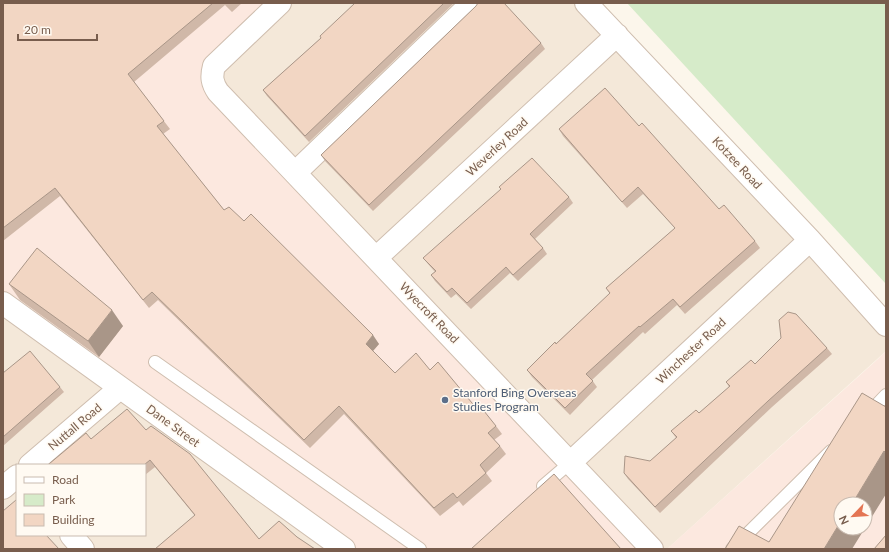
<svg xmlns="http://www.w3.org/2000/svg" width="889" height="552" viewBox="0 0 889 552" font-family="Lato,sans-serif">
	<style>
		.residential { fill: #f4e8d9; fill-rule: evenodd }
		.commercial { fill: #fce8df; fill-rule: evenodd }
		.green { fill: #d6ebc9 }
		.lines { fill: none; stroke-linecap: round; stroke-linejoin: round }
		.service-casing { stroke: #cfbeaf; stroke-width: 14 }
		.minor-casing { stroke: #cfbeaf; stroke-width: 24 }
		.service { stroke: #fff; stroke-width: 12 }
		.minor { stroke: #fff; stroke-width: 22 }
		.wall { fill: #d0b8a8 }
		.shaded-wall { fill: #a99688 }
		.building { fill: #f2d6c3; stroke: #a99688 }
		.service-dot { fill: #5c6f8a; stroke: #fffaf2; stroke-width: 1.5 }
		.labels { text-anchor: middle; stroke-width: 3; stroke-linejoin: round; paint-order: stroke }
		.street-label { font-size: 12px; fill: #785d4d; stroke: #fffaf2 }
		.service-label { font-size: 12px; fill: #4e5e75; stroke: #fffaf2; text-anchor: start }
	</style>
	<rect width="100%" height="100%" fill="#fcf6eb"/>
	<path class="residential" d="M280 3H586L886 325V351L667 549H652L218 92 214 66Z
		M3 303 344 549H3ZM17 465H145V535H17Z"/>
	<path class="commercial" d="M3 3H280L212 74 652 549H344L3 303Z
		M886 351V549H667L878 359ZM841 504H865V528H841Z"/>
	<path class="green" d="M627 3H886V284Z"/>
	<g class="lines">
		<g class="service-casing">
			<path id="service" d="M155 362 420 549
				M868 414 886 395
				M543 486 571 462
				M732 549 831 451"/>
		</g>
		<g class="minor-casing">
			<path id="minor" d="M280 3 214 66C211 77 212 83 218 92L652 549
				M586 3 810 240 886 325
				M295 173 472 3
				M376 258 617 35
				M3 303 344 549
				M571 462 810 240
				M30 465 120 388
				M3 488 17 476
				M71 535 83 549"/>
		</g>
		<use href="#service" class="service"/>
		<use href="#minor" class="minor"/>
	</g>
	<path class="wall" d="M3 3H242L232 12 225 5 134 82 170 129 163 134 224 210 244 221 379 344 373 351 395 373 430 370 477 409 496 426 502 434 494 440 500 446 506 454 486 473 492 481 463 506 459 501 440 516 344 414 310 448 158 300 149 308 60 196 3 241Z
		M355 3H454L309 142 267 96 263 90 321 38Z
		M476 6 541 43 545 49 373 211 325 161 321 155Z
		M639 126 719 209 755 241 760 248 685 314 677 305 645 334 643 332 592 380 597 387 570 415 532 377 527 370 610 294 606 288 675 228 643 194 627 208 563 136 559 129Z
		M569 197 573 203 535 239 543 248 547 254 518 281 510 273 471 309 456 294 451 298 435 281 431 275 435 272 428 264 423 258Z
		M9 284 123 326 99 357 20 300Z
		M827 348 832 354 772 407 660 513 628 479 624 473 650 461 676 438 671 431 699 413 729 387 726 382 755 364Z
		M3 373 60 387 64 392 3 446Z
		M146 430 259 539 297 537 155 549 195 516 155 467 145 475V465H49L91 439Z"/>
	<path class="shaded-wall" d="M112 310 123 326 99 357 88 341Z
		M373 335 379 344 372 352 366 344Z
		M884 451 886 454V494L865 528V504H852Z
		M841 521V528H865L852 549H824Z"/>
	<path class="building" d="M3 3H213L128 74 164 121 157 126 224 210 229 207 244 221 251 214 373 335 366 344 395 373 416 353 430 370 438 362 477 409 480 406 496 426 488 433 500 446 480 465 486 473 457 498 453 493 434 508 339 406 304 440 152 292 143 300 55 188 3 228Z
		M355 3H444L305 136 263 90 321 38 320 36Z
		M478 3H504L541 43 369 205 321 155 476 6Z
		M605 88 639 126 642 123 719 209 724 205 755 241 680 307 673 299 640 327 639 326 586 374 593 381 565 408 527 370 555 342 556 344 610 293 606 288 675 228 638 187 622 202 559 129Z
		M532 158 569 197 530 234 543 248 513 275 506 267 467 303 452 288 447 292 431 275 436 271 423 258 501 189 499 187Z
		M37 248 112 310 88 341 9 284Z
		M788 312 796 314 827 348 768 401 655 507 624 473 625 456 650 461 677 437 671 431 696 410 699 413 730 386 726 382 751 360 755 364 781 338 779 320Z
		M30 351 60 387 3 437V373Z
		M862 393 886 407V453L884 451 852 504H841V521L824 549H725L739 526 769 542Z
		M127 409 146 430 151 426 190 454 259 539 279 521 297 537 315 549H155L195 515 150 460 144 465H49V464L86 433 91 439Z
		M554 474 621 549H471Z
		M16 500 17 501V535H46L59 549H3V511Z
		M886 535V549H874Z"/>
	<circle class="service-dot" cx="445" cy="400" r="4"/>
	<g class="labels">
		<g class="street-label">
			<text transform="translate(497 147) rotate(-43)" y="4">Weverley Road</text>
			<text transform="translate(737 163) rotate(47)" y="4">Kotzee Road</text>
			<text transform="translate(429 313) rotate(46)" y="4">Wyecroft Road</text>
			<text transform="translate(691 351) rotate(-43)" y="4">Winchester Road</text>
			<text transform="translate(173 426) rotate(36)" y="4">Dane Street</text>
			<text transform="translate(75 427) rotate(-40)" y="4">Nuttall Road</text>
		</g>
		<g class="service-label">
			<text x="453" y="397">Stanford Bing Overseas<tspan x="453" dy="14">Studies Program</tspan></text>
		</g>
	</g>
	<rect width="889" height="552" fill="none" stroke="#785d4d" stroke-width="8"/>
	<rect x="16" y="464" width="130" height="72" fill="#fffaf2" stroke="#c9bbb0"/>
	<rect x="24" y="477" width="20" height="6" fill="#ffffff" stroke="#c9bbb0"/>
	<text x="52" y="484" font-size="12" fill="#785d4d">Road</text>
	<rect x="24" y="494" width="20" height="12" fill="#d6ebc9" stroke="#c9bbb0"/>
	<text x="52" y="504" font-size="12" fill="#785d4d">Park</text>
	<rect x="24" y="514" width="20" height="12" fill="#f2d6c3" stroke="#c9bbb0"/>
	<text x="52" y="524" font-size="12" fill="#785d4d">Building</text>
	<g transform="translate(853 516) rotate(245)"><circle r="19" fill="#fffaf2" stroke="#c9bbb0"/>
	<path d="M0-3L7 15L0 10L-7 15Z" fill="#e47553"/>
	<text y="-6" font-size="11" font-weight="bold" text-anchor="middle" fill="#785d4d">N</text>
	</g>
	<path d="M18 34v6h79v-6" fill="none" stroke="#785d4d" stroke-width="2"/>
	<text x="24" y="34" font-size="12" fill="#785d4d" stroke="#fffaf2" stroke-width="3" paint-order="stroke">20 m</text>
</svg>
